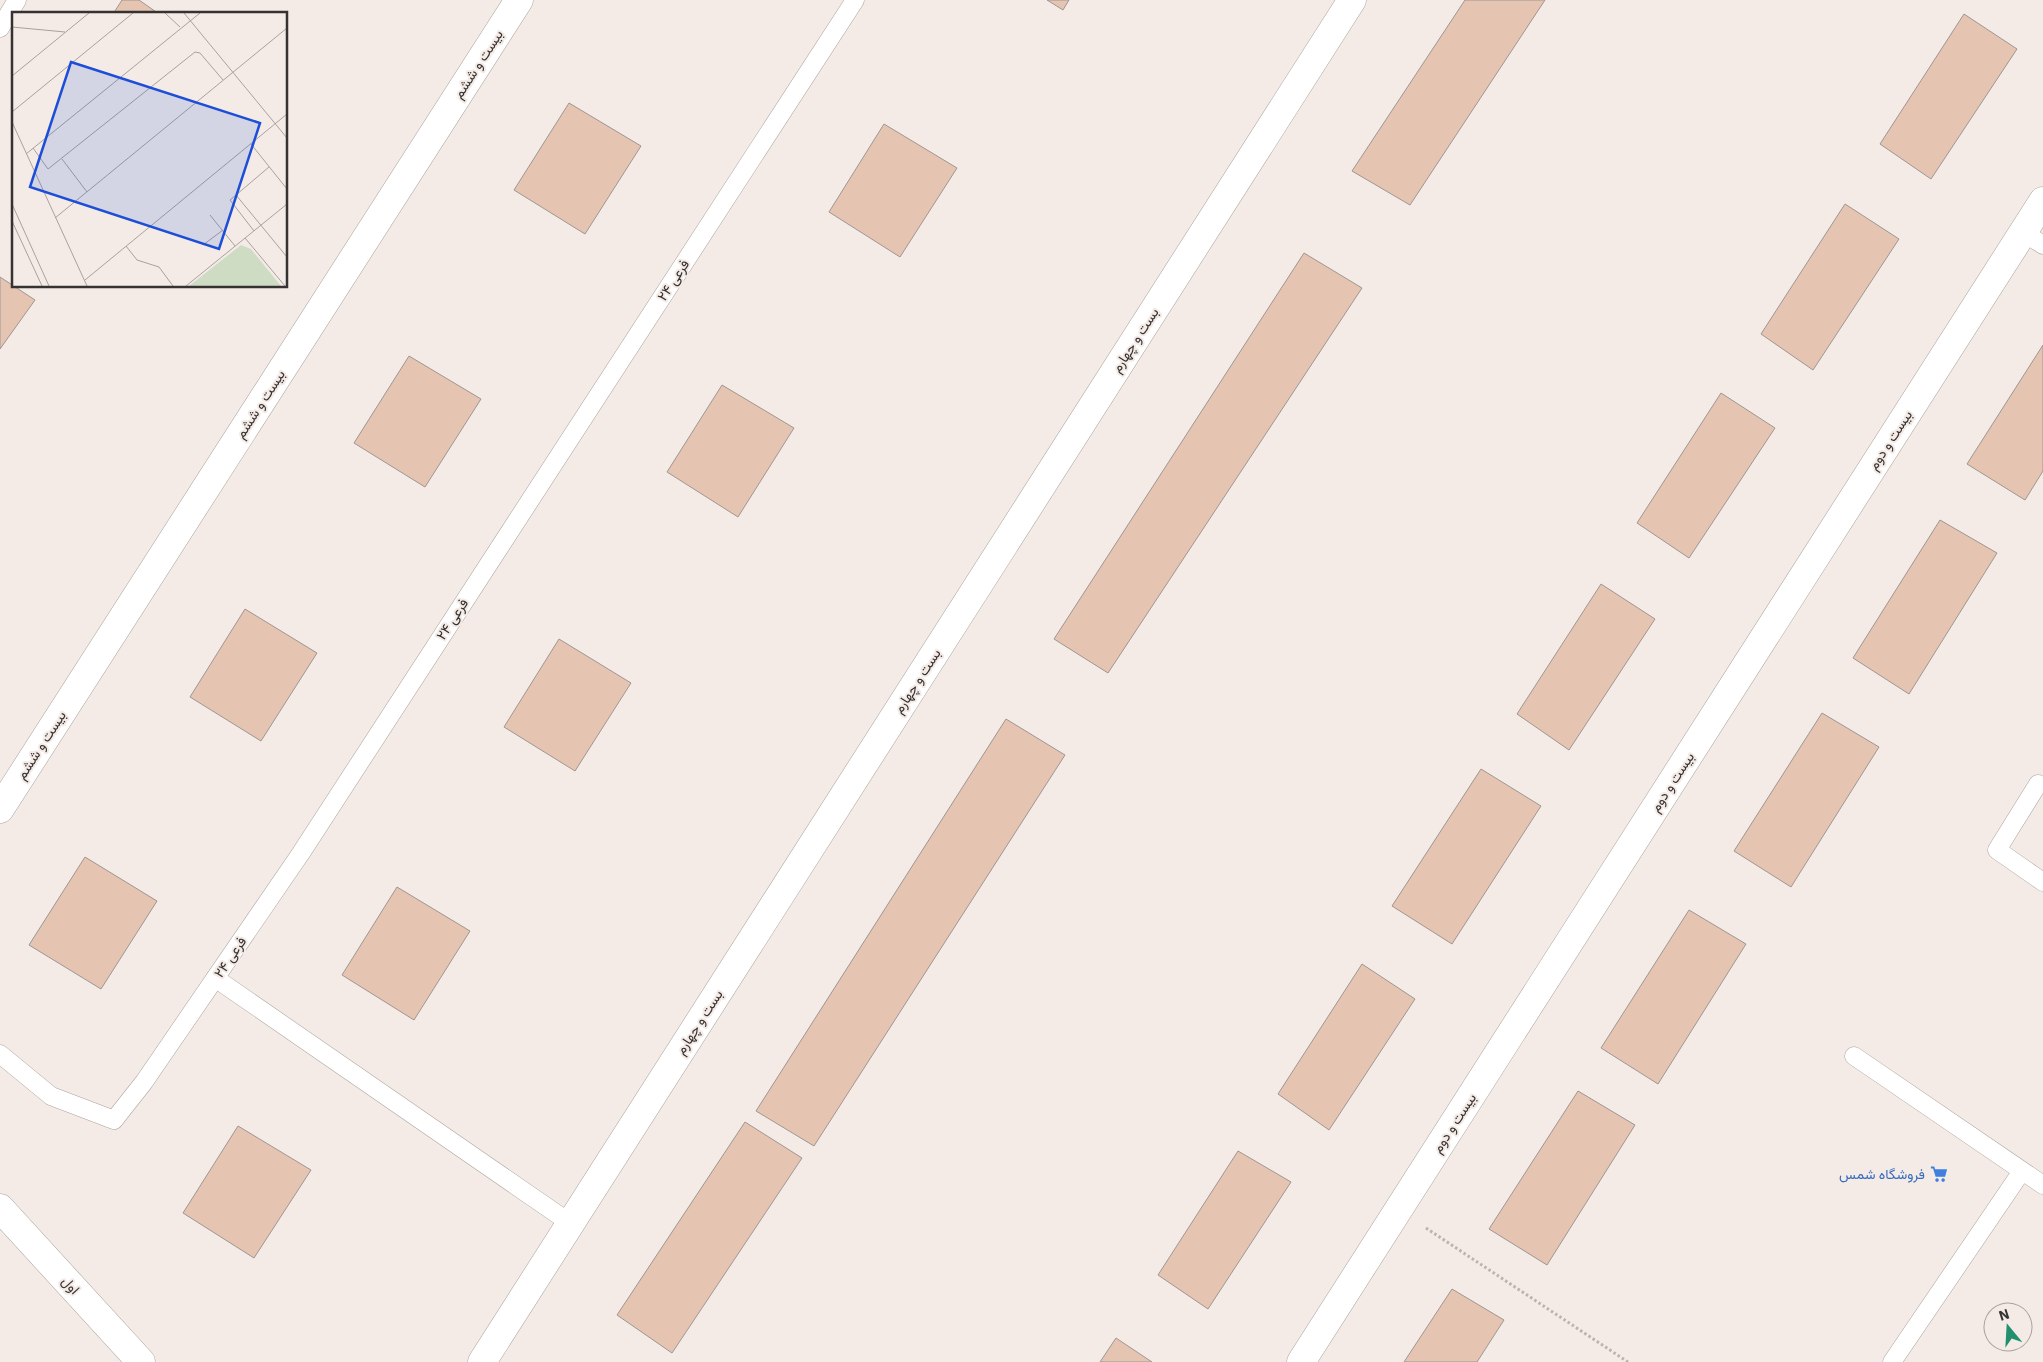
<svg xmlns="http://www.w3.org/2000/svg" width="2043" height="1362" viewBox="0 0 2043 1362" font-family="'IBM Plex Sans',Vazirmatn,sans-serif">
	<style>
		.building { fill: #e5c4b1; stroke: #9e9692 }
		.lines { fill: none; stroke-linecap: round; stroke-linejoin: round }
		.lane-casing { stroke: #aba49f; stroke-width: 19 }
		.street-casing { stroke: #aba49f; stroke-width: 29 }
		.path { stroke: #bab3b0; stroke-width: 3; stroke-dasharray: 2.5 2.5; stroke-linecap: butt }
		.lane { stroke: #fff; stroke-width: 18 }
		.street { stroke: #fff; stroke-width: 28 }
		.labels { text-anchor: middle; stroke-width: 4; stroke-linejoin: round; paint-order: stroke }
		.street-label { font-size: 14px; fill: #353231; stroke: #f4ebe7 }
		.shop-label { font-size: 14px; fill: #366cbe; stroke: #f4ebe7; text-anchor: end }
		.inset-road { fill: none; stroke: #a8a19e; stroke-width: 1 }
		.view { fill: #1d4ed8; fill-opacity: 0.15; stroke: #1d4ed8; stroke-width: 2.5 }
		.inset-edge { fill: none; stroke: #353231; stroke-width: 2.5 }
	</style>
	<rect width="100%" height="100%" fill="#f4ebe7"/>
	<path class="building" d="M122 0H139L159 14H113Z
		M1047 0H1069L1063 10Z
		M1465 0H1545L1410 205 1352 171Z
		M1964 14 2017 49 1931 179 1880 144Z
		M569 103 641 146 585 234 514 190Z
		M884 124 957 168 900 257 829 212Z
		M1845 204 1899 239 1813 370 1761 334Z
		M1304 253 1362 288 1108 673 1054 639Z
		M0 277 35 300 0 349Z
		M2043 345V471L2025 500 1967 464Z
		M409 356 481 399 425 487 354 443Z
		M722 385 794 428 738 517 667 472Z
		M1721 393 1775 428 1689 558 1637 523Z
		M1940 520 1997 553 1909 694 1853 658Z
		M1601 584 1655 619 1569 750 1517 714Z
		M245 609 317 653 261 741 190 697Z
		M559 639 631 683 575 771 504 727Z
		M1822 713 1879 747 1791 887 1734 851Z
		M1006 719 1065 755 814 1146 756 1111Z
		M1481 769 1541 806 1452 944 1392 906Z
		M85 857 157 901 101 989 29 945Z
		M397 887 470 931 414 1020 342 975Z
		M1689 910 1746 944 1658 1084 1601 1048Z
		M1362 964 1415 999 1329 1130 1278 1094Z
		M1578 1091 1635 1125 1547 1265 1489 1229Z
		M745 1122 802 1158 672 1353 617 1315Z
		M238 1126 311 1170 254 1258 183 1213Z
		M1238 1151 1291 1182 1208 1309 1158 1275Z
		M1452 1289 1504 1320 1477 1362H1404Z
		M1116 1338 1152 1362H1100Z"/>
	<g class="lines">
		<g class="lane-casing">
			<path id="lane" d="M0 28 17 0
				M2023 232 2043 245
				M2038 784 1997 850 2043 882
				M215 978 570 1223
				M0 1054 51 1096 114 1120 144 1082 301 853 855 0
				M1854 1056 2043 1185
				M1892 1362 2022 1171"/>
		</g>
		<g class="street-casing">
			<path id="street" d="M0 809 519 0
				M0 1208 141 1362
				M482 1362 1352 0
				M1301 1362 2043 201"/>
		</g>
		<path class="path" d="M1426 1228 1628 1362"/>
		<use href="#lane" class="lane"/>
		<use href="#street" class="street"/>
	</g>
	<defs>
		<g id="supermarket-bare" transform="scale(1.35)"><path d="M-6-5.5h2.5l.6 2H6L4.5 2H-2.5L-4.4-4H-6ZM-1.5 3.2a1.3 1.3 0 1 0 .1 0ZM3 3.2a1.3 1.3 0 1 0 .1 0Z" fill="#3f7fe0" stroke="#f4ebe7" stroke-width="2.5" paint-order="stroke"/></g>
	</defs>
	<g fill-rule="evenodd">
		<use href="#supermarket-bare" x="1939" y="1174"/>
	</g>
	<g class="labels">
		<g class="street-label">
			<text transform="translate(478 64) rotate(-57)" y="5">بیست و ششم</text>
			<text transform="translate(673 280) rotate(-57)" y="5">فرعی ۲۴</text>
			<text transform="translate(1135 340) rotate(-57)" y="5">بست و چهارم</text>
			<text transform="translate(260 404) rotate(-57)" y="5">بیست و ششم</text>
			<text transform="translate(1890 440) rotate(-57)" y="5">بیست و دوم</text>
			<text transform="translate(452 619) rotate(-57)" y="5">فرعی ۲۴</text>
			<text transform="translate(917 681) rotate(-57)" y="5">بست و چهارم</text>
			<text transform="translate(41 745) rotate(-57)" y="5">بیست و ششم</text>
			<text transform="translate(1672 782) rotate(-57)" y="5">بیست و دوم</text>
			<text transform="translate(230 957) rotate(-56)" y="5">فرعی ۲۴</text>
			<text transform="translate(699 1022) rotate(-57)" y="5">بست و چهارم</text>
			<text transform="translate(1454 1123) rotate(-57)" y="5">بیست و دوم</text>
			<text transform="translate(71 1285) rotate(48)" y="5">اول</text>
		</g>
		<g class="shop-label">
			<text x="1925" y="1179">فروشگاه شمس</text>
		</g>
	</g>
	<g transform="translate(12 12)">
		<rect width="275" height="275" fill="#f4ebe7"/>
		<path d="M229 233 239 237 269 274H177Z" fill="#cfdcc4"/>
		<path class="inset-road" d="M153 1 168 15M172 1 275 126M0 15 53 20M0 64 77 1M0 100 121 1M0 110 75 274M239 132 275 177M21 136 36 157 183 40 188 41 211 68M14 142 188 1M50 147 75 180M257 155 224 183 275 245M224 183 218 188 242 219M0 192 37 274M198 203 223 234M43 206 275 16M0 209 30 274M233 226 273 274M191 233 211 218M114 234 125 248 147 255 161 274M73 268 275 102M174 274 275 192"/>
		<path class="view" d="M59 50 248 111 207 237 18 175Z"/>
		<rect width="275" height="275" class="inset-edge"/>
	</g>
	<g transform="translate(2008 1327) rotate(342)"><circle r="24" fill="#f4ebe7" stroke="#a8a19e"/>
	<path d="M0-4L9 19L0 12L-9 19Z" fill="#228f6e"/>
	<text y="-8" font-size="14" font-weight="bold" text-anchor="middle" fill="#353231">N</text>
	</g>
</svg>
